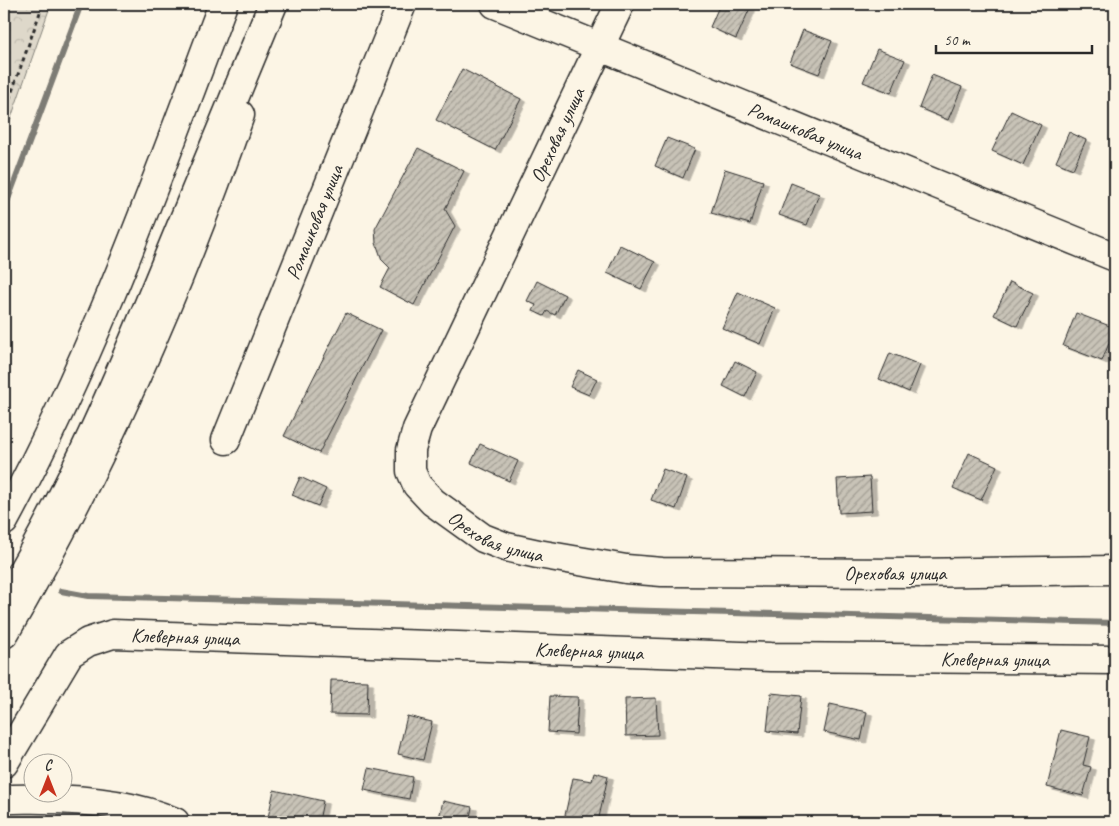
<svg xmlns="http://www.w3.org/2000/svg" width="1119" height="826" viewBox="0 0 1119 826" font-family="Caveat,sans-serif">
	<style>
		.park { fill: url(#park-crowns); stroke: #84827a }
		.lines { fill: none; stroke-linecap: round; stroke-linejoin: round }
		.stream { stroke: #7d7b74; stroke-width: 6 }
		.building { fill: url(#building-hatch); stroke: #2b2b2b; filter: url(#shadow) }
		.minor-casing { stroke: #2b2b2b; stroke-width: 31 }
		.major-casing { stroke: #2b2b2b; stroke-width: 31 }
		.highway-casing { stroke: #2b2b2b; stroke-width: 31 }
		.path { stroke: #2b2b2b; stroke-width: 3; stroke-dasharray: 4 4; stroke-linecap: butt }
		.minor { stroke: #fcf5e5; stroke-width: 28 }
		.major { stroke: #fcf5e5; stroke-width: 28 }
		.highway { stroke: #fcf5e5; stroke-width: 28 }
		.labels { text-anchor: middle; stroke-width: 4; stroke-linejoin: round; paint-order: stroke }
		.street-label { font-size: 20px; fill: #2b2b2b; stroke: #fcf5e5 }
	</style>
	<defs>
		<pattern id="park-crowns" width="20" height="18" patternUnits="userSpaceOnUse" patternTransform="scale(1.25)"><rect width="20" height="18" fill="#ded8ca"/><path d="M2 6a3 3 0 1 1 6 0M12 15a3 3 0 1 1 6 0" fill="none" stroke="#bfbaae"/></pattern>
		<pattern id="building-hatch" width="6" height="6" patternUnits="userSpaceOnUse" patternTransform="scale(1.25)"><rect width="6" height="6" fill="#c8c3b7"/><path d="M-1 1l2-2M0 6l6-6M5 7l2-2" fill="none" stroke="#a39f95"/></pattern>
		<filter id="shadow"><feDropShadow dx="5.5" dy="3" stdDeviation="0" flood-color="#0004"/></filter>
	</defs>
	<rect width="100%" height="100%" fill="#fcf5e5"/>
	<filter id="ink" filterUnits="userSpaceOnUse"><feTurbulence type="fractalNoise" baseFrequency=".02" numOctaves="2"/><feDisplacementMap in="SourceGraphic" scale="10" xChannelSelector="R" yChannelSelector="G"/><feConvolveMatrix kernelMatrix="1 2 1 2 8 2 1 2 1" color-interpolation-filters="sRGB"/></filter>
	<g filter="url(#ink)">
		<path class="park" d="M4 4H51L4 138Z"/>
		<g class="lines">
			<path class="stream" d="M4 210 81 4
				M61 591 88 596 1115 623"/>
		</g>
		<path class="building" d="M720 4H740L750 8 736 39 710 27Z
			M803 30 832 41 819 74 790 63Z
			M877 49 905 60 891 93 863 82Z
			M462 69 521 99 495 150 436 120Z
			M932 75 962 87 948 120 919 108Z
			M1011 111 1041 125 1023 165 992 151Z
			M1069 132 1086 140 1073 169 1056 162Z
			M667 138 695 149 683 178 655 166Z
			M418 148 464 171 445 209 455 226 414 305 380 287 390 268 382 260 376 243 375 229Z
			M725 169 763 181 750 224 711 213Z
			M791 183 819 194 807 225 779 215Z
			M620 245 655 262 641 289 607 273Z
			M537 281 565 295 555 315 547 311 544 316 533 311 536 305 527 301Z
			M1010 282 1033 293 1017 326 994 315Z
			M738 292 775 308 760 344 722 328Z
			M346 313 381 330 319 453 284 436Z
			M1076 313 1115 328 1102 361 1063 346Z
			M890 353 920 365 909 392 879 379Z
			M735 361 757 372 745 397 723 386Z
			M578 370 597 379 589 395 570 387Z
			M480 444 518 461 509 481 471 463Z
			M969 453 997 466 981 500 953 488Z
			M663 469 687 478 676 509 651 500Z
			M300 477 326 489 318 506 292 495Z
			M870 477 872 511 839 513 837 479Z
			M331 680 368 681 367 715 330 714Z
			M771 693 801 696 797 734 767 731Z
			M550 696 578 697 576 734 548 732Z
			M656 698 658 735 626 736 625 699Z
			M830 704 867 712 861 740 824 732Z
			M407 716 432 722 423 760 398 754Z
			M1061 730 1090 737 1083 765 1091 767 1083 796 1047 787Z
			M369 768 413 777 409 799 364 790Z
			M594 772 608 776 598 822H573L564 820 573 778 592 781Z
			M274 790 323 801 319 821 307 818 306 822H267Z
			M443 801 472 807 469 822H438Z"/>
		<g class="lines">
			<g class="minor-casing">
				<g id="minor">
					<path id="s1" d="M495 4 1115 257"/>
					<path id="s2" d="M620 4 417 429 411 450V471L417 485 433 502 483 538 506 547 538 554 626 569 662 572 915 573 1115 570"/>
					<path id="s3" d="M226 440 402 4"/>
					<path id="s4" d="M4 763 69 654 88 642 113 634 771 657 1115 660"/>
					<path d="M4 800C17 798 29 799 42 799 88 799 133 804 175 822"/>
				</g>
			</g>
			<g class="major-casing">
				<path id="major" d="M4 634C100 470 177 295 240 115"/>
			</g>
			<g class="highway-casing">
				<path id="highway" d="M4 521C94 356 157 179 223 4
					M4 602C70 494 120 375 168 258 203 173 238 89 273 4"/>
			</g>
			<path class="path" d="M4 114 43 4"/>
			<use href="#minor" class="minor"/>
			<use href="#major" class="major"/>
			<use href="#highway" class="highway"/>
		</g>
	</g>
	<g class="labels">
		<g class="street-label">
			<text dy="7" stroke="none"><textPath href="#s1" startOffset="335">Ромашковая улица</textPath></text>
			<text transform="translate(557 135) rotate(-65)" y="7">Ореховая улица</text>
			<text dy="7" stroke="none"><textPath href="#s3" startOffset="235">Ромашковая улица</textPath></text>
			<text dy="7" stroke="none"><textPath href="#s2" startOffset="625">Ореховая улица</textPath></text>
			<text dy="7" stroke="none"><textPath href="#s2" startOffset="1030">Ореховая улица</textPath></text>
			<text dy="7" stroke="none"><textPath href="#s4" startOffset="248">Клеверная улица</textPath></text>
			<text dy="7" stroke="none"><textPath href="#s4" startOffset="652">Клеверная улица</textPath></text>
			<text dy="7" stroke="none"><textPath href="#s4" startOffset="1058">Клеверная улица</textPath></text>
		</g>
	</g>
	<rect width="1119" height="826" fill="none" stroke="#fcf5e5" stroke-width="20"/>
	<rect x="10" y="10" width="1099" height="806" fill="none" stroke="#2b2b2b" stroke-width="2" filter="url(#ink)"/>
	<g transform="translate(48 778)"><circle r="24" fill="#fcf5e5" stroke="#a8a49b"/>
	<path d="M0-4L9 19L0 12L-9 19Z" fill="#c8321e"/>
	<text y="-8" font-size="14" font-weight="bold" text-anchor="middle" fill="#2b2b2b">С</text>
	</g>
	<path d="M936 45v8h156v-8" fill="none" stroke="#2b2b2b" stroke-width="2.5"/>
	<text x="944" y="45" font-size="15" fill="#2b2b2b" stroke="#fcf5e5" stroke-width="4" paint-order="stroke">50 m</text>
</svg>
